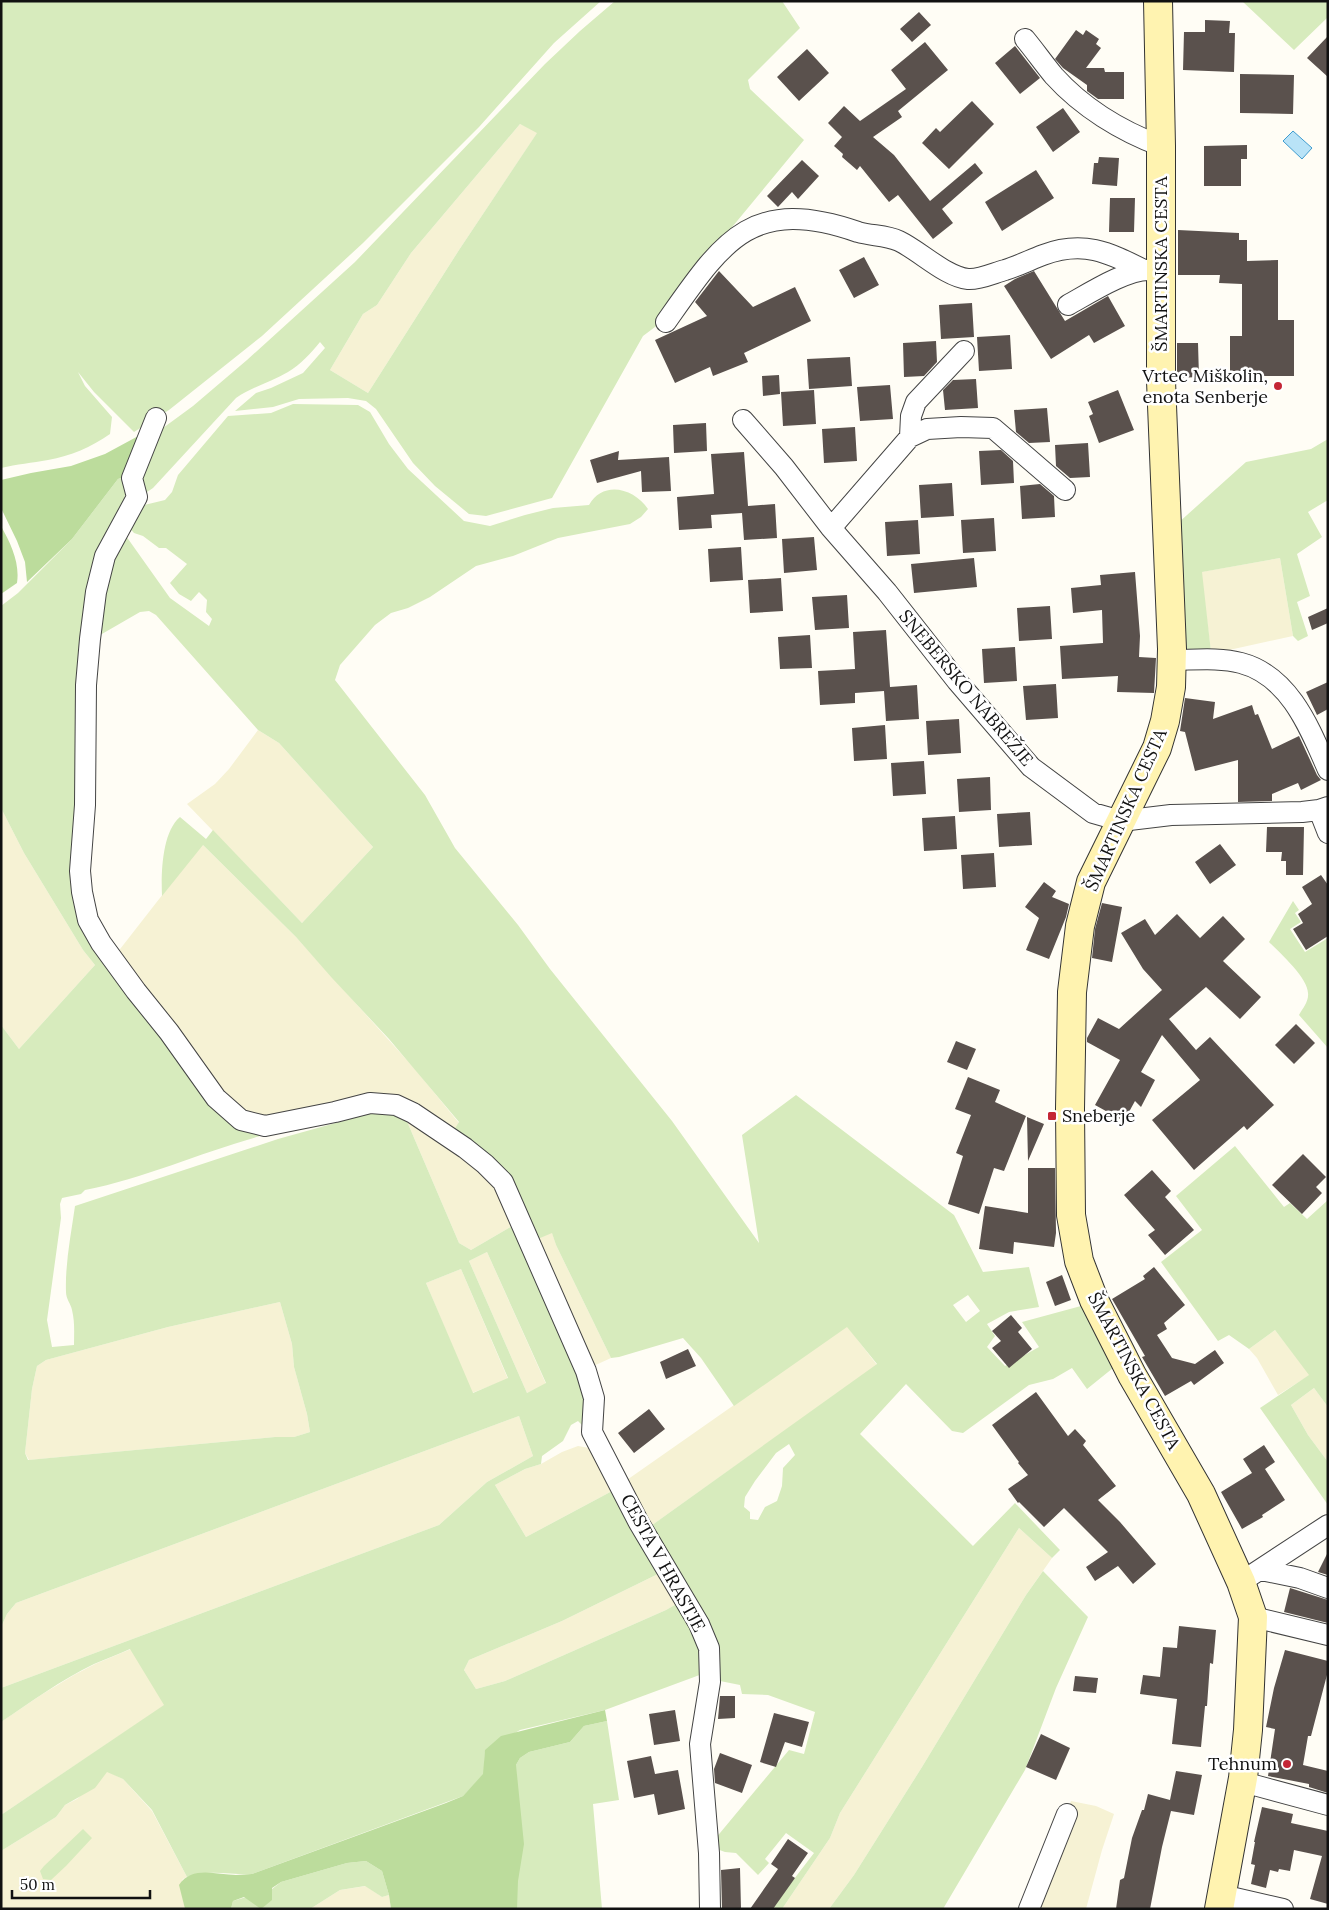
<svg xmlns="http://www.w3.org/2000/svg" width="1329" height="1910" viewBox="0 0 1329 1910" font-family="Lora,serif">
	<style>
		.farmland { fill: #f6f2d4 }
		.green { fill: #d7ebbd; fill-rule: evenodd }
		.forest { fill: #bcdc9c }
		.water { fill: #b9e3f7; stroke: #3f9ccf }
		.building { fill: #5a514d }
		.lines { fill: none; stroke-linecap: round; stroke-linejoin: round }
		.minor-casing { stroke: #444; stroke-width: 22 }
		.secondary-casing { stroke: #333; stroke-width: 30 }
		.minor { stroke: #fff; stroke-width: 20 }
		.secondary { stroke: #fff3b0; stroke-width: 28 }
		.poi-dot { fill: #c42635; stroke: #fff; stroke-width: 2 }
		.labels { text-anchor: middle; stroke-width: 5; stroke-linejoin: round; paint-order: stroke }
		.street-label { font-size: 18px; fill: #111; stroke: #fff }
		.poi-label { font-size: 18px; fill: #111; stroke: #fff; text-anchor: end }
	</style>
	<rect width="100%" height="100%" fill="#fffdf5"/>
	<path class="farmland" d="M520 124 538 132 459 250 368 393 330 370 363 314 377 305 411 253Z
		M1280 558 1293 636 1220 652H1211L1201 572Z
		M258 730 279 743 373 847 302 923 187 804 215 784 229 769Z
		M1 808 24 853 83 950 95 965 19 1049 1 1025Z
		M202 844 296 937 414 1068 459 1123 452 1133 399 1102 270 1122 231 1107 117 953Z
		M403 1112 499 1184 514 1225 471 1250 459 1243Z
		M552 1232 556 1245 611 1358 589 1368 533 1241Z
		M487 1252 546 1384 527 1393 469 1261Z
		M461 1269 508 1379 472 1393 426 1283Z
		M280 1302 292 1344 294 1367 307 1414 310 1432 294 1437H275L29 1460 25 1453 32 1389 37 1366 46 1360 168 1327Z
		M847 1326 877 1365 648 1528 624 1482Z
		M1275 1330 1310 1375 1278 1395 1257 1358 1249 1349Z
		M1314 1388 1328 1407V1462L1308 1435 1291 1405Z
		M519 1416 533 1456 487 1482 439 1525 1 1688V1627L7 1614 16 1603Z
		M578 1446 589 1448 614 1490 526 1537 495 1485 525 1469 541 1464 562 1452Z
		M1019 1528 1052 1558 1026 1595 922 1767 854 1875 829 1909H782L830 1838 840 1813Z
		M662 1572 680 1602 666 1610 505 1681 476 1689 464 1670 469 1660 562 1621Z
		M131 1649 165 1705 1 1815V1722L41 1695 74 1675 95 1664Z
		M107 1771 123 1779 152 1811 187 1877 183 1879 180 1885 185 1909H1V1851L56 1817 65 1805 77 1799Z
		M1071 1801 1096 1806 1114 1814 1102 1850 1086 1909H1044L1032 1901 1057 1842Z
		M366 1886 382 1897 389 1895 391 1909H310L340 1890Z"/>
	<path class="green" d="M1 1H601L554 43 479 127 363 243 262 336 169 410 134 432 94 392 78 372 85 386 112 417 110 434C91 447 71 456 48 460 32 463 17 464 1 468Z
		M615 1H782L800 28 748 80 750 89 804 140 709 255 659 324 643 336 552 498 486 516 469 514 435 486 413 463 376 409 366 401 348 398 299 399 273 407 235 411 256 393 271 388 303 373 325 348 320 342C310 354 301 364 288 372 271 382 252 387 236 398L153 488 144 494 136 489 163 428 193 406 247 360 355 262 545 64 580 31ZM520 124 537 133 459 250 368 393 330 370 363 314 377 305 411 253Z
		M1242 1H1328V17L1294 50Z
		M293 404 358 405 370 412 389 444 408 469 464 521 490 526 525 515 553 508 589 505C603 480 634 488 648 509L641 517 630 524 558 538 513 556 476 566 430 597 408 608 391 613 375 625 340 665 335 680 425 795 455 848 518 925 550 969 672 1121 759 1243 742 1135 796 1095 954 1215 983 1272 1029 1267 1039 1307 1009 1312 987 1324 995 1336 987 1347 1005 1366 1039 1347 1022 1322 1081 1306 1084 1309 1113 1368 1087 1389 1072 1368 1053 1379 1029 1385 963 1433 952 1431 906 1384 860 1434 973 1546 1015 1503 1060 1550 1052 1558 1019 1528 840 1813 830 1838 782 1909H771L814 1853 786 1833 765 1859 769 1863 758 1875 736 1853 725 1852 714 1848 715 1839 789 1750 804 1754 815 1712 768 1695 742 1694 740 1685 715 1680 648 1528 877 1364 847 1327 734 1406 701 1358 683 1338 619 1357 611 1358 556 1245 552 1233 533 1241 514 1195 452 1133 459 1122 389 1039 332 978 296 937 203 845 162 896C161 873 162 832 180 817L206 839 213 830 302 923 373 847 279 743 258 730 156 615 149 611 140 612 95 638 111 552 126 536 170 598 209 626 212 619 206 612 207 600 199 592 191 601 179 594 170 583 187 564 166 548H159L143 536 134 533 126 524 136 507 165 500 172 492 178 475 228 416 271 413ZM968 1295 980 1311 966 1322 953 1305ZM789 1444 795 1455 783 1468 782 1486 777 1501 765 1507 758 1520 750 1519V1512L744 1507 745 1497 755 1481 776 1453Z
		M1328 439V500L1308 512 1322 537 1297 554 1310 596 1297 602 1308 636 1298 641 1293 636 1280 558 1202 572 1211 652 1185 653 1177 524 1246 462 1311 449Z
		M129 475 122 509 100 556 78 893 153 1017 264 1135C204 1151 146 1178 85 1190L81 1194 62 1198 60 1204 61 1218 47 1320 52 1347 74 1345C74 1334 75 1322 72 1310 71 1304 66 1299 66 1292 65 1263 71 1235 75 1206L278 1139 375 1112H403L459 1243 471 1250 514 1225 586 1393 583 1426 578 1421 571 1425 563 1441 542 1456 541 1464 525 1469 495 1485 526 1537 614 1490 662 1572 562 1621 469 1660 464 1670 476 1689 505 1681 666 1610 680 1602 703 1651 705 1673 605 1710 520 1730 485 1751 484 1774 463 1796 252 1874C230 1875 208 1869 187 1877L152 1810 123 1779 107 1772 95 1788 65 1805 56 1817 1 1851V1815L164 1705 130 1649C119 1654 106 1659 94 1664 61 1680 31 1702 1 1722V1688L439 1525 487 1482 533 1456 519 1416 16 1603 7 1614 1 1627V1025L19 1049 95 965 83 950 24 853 1 808V606L18 593 72 539 118 479ZM487 1252 546 1383 527 1393 469 1261ZM461 1269 508 1378 473 1393 426 1283ZM280 1302 292 1344 294 1367 307 1414 310 1432 294 1437H275L28 1460 25 1453 32 1389 37 1366 46 1360 168 1327Z
		M1293 901 1299 910 1295 913 1301 922 1290 929 1305 952 1328 938V1048L1299 1015C1303 1008 1309 1001 1308 993 1308 978 1280 953 1269 942Z
		M1235 1146 1284 1207 1290 1203 1307 1219 1328 1200V1407L1314 1388 1291 1405 1308 1435 1328 1462V1505L1260 1408 1309 1375 1275 1330 1249 1349 1229 1335 1218 1341 1161 1262 1202 1230 1176 1196Z
		M1043 1571 1088 1617 1056 1688 1025 1770 943 1909H829L854 1875 922 1767 1026 1595Z
		M607 1721 619 1800 593 1804 602 1909H517L516 1765 520 1758 529 1752 570 1742 584 1726Z
		M83 1829 92 1838 66 1866 51 1880 43 1879 40 1871 44 1866Z
		M366 1861 382 1871 389 1895 382 1897 365 1886 340 1890 310 1909H231L233 1901 272 1889 281 1882 347 1863Z"/>
	<path class="forest" d="M142 434 129 475 118 479 72 539 27 582 25 562 17 541 1 508V480L31 473 71 466 105 454Z
		M1 526C11 544 20 563 17 583L1 594Z
		M605 1710 607 1721 584 1726 570 1742 529 1752 520 1758 516 1765 524 1844 518 1881 517 1909H391L389 1895 382 1871 366 1861 347 1863 281 1882 272 1888V1900L261 1909 244 1897 233 1901 231 1909H185L179 1885C192 1865 217 1875 236 1875 241 1875 247 1874 252 1874L446 1803 463 1796 483 1774 485 1750 501 1736Z"/>
	<path class="water" d="M1293 131 1312 148 1302 159 1283 141Z"/>
	<path class="building" d="M919 12 931 25 912 42 900 29Z
		M1205 20 1230 21 1229 33H1235L1234 72 1183 70 1184 32H1205Z
		M1076 30 1083 35 1086 30 1099 39 1096 44 1101 48 1086 68H1104L1105 72H1124V99H1098L1087 91V85L1063 68 1055 59Z
		M1328 36V77L1307 58Z
		M925 42 948 70 898 111 902 117 873 137 894 155 930 201 975 163 983 173 942 209 953 223 933 239 898 195 889 202 860 166 857 170 842 157 843 154 834 146 842 137 828 123 844 106 860 121 906 89 891 70Z
		M1015 46 1040 78 1020 94 995 63Z
		M807 49 829 73 799 101 777 77Z
		M1240 74 1294 75 1293 114 1240 113Z
		M972 101 994 124 949 169 922 143 936 128 940 132Z
		M1063 108 1080 132 1053 152 1036 127Z
		M1247 145V159H1241V186H1204V146Z
		M1099 157 1119 158 1117 186 1092 184 1094 163H1098Z
		M802 160 819 176 798 199 792 192 778 207 767 196Z
		M1036 170 1054 198 1002 231 985 202Z
		M1110 198H1135L1134 232H1109Z
		M1178 230 1239 233V240H1247V261L1278 260V320H1294V376H1250L1251 371H1230V336H1242V284L1219 283 1220 275H1178Z
		M864 257 879 285 854 298 839 270Z
		M719 271 753 307 795 287 811 321 744 353 748 362 713 376 710 367 675 383 655 340 707 316 695 302Z
		M1034 271 1065 321 1108 296 1125 326 1094 343 1089 335 1051 359 1004 286 1015 279Z
		M972 303 974 337 941 339 939 305Z
		M1010 335 1012 369 979 371 977 337Z
		M936 341 937 362 924 376 904 377 903 343Z
		M1177 343H1198L1199 377 1177 378Z
		M850 357 852 386 809 389 807 359Z
		M779 375 780 394 763 396 762 376Z
		M976 379 978 408 945 410 943 390 953 380Z
		M890 385 893 419 860 421 857 387Z
		M814 390 816 424 783 426 781 392Z
		M1118 390 1134 430 1099 443 1089 416 1093 414 1088 402Z
		M1047 408 1050 442 1029 443 1016 432 1014 410Z
		M706 423 707 451 674 453 673 425Z
		M855 427 857 461 824 463 822 429Z
		M1088 443 1090 477 1070 478 1056 466 1055 445Z
		M1001 450 1013 461 1014 483 981 485 979 451Z
		M619 451 618 460 669 457 671 491 642 492 641 471 597 483 590 460Z
		M744 452 748 506 775 504 777 538 744 540 742 513 711 515 712 528 679 530 677 497 714 494 711 454Z
		M952 483 954 516 921 518 919 485Z
		M1040 484 1054 496 1055 517 1022 519 1020 486Z
		M994 518 996 551 963 553 961 520Z
		M918 520 920 554 887 556 885 522Z
		M814 537 817 570 784 573 782 539Z
		M741 547 743 580 710 582 708 549Z
		M974 558 977 587 914 593 911 564Z
		M1135 572 1140 636 1139 657 1156 658 1154 693 1117 692 1118 676 1062 679 1060 646 1103 643 1102 610 1073 613 1071 588 1101 585 1100 575Z
		M781 578 783 611 750 613 748 580Z
		M847 595 849 628 815 630 812 597Z
		M1050 606 1052 639 1019 641 1017 608Z
		M1328 608V623L1312 630 1308 617Z
		M886 630 890 687 917 685 919 719 886 721 884 691 855 693V703L820 705 818 671 855 669 853 632Z
		M810 635 812 668 780 669 778 637Z
		M1015 647 1017 681 984 683 982 649Z
		M1328 682V709L1317 715 1306 692Z
		M1056 684 1058 718 1026 720 1023 686Z
		M1185 698 1215 702 1213 719 1252 705 1255 715 1258 714 1272 749 1299 736 1317 775 1321 780 1301 790 1298 783 1272 794V801L1238 802V760L1195 771 1185 732 1180 731Z
		M959 719 961 753 928 755 926 721Z
		M885 725 887 759 854 761 852 728Z
		M924 761 926 794 893 796 891 763Z
		M990 777 991 810 959 812 957 779Z
		M1030 812 1032 845 999 847 997 814Z
		M955 816 957 849 924 851 922 818Z
		M1267 827H1304L1303 875H1286V861H1281L1282 852H1266Z
		M1220 844 1236 865 1210 884 1195 862Z
		M994 853 996 887 963 889 961 855Z
		M1321 875 1328 885V936L1306 950 1293 929 1303 923 1298 914 1312 904 1302 887Z
		M1044 882 1056 891 1052 897 1069 904 1066 917 1049 959 1026 950 1039 918 1025 907Z
		M1102 903 1122 907 1112 962 1092 958 1095 929Z
		M1177 914 1200 938 1223 916 1245 939 1223 961 1261 997 1240 1019 1206 987 1169 1019 1196 1050 1210 1037 1274 1105 1247 1130 1244 1126 1194 1170 1152 1120 1200 1080 1162 1035 1141 1072 1155 1080 1141 1107 1135 1101 1124 1121 1095 1105 1120 1060 1087 1042V1038L1098 1018 1119 1029 1162 990 1143 969 1121 933 1145 919 1155 935Z
		M1296 1024 1315 1043 1294 1064 1275 1045Z
		M956 1041 976 1049 967 1070 947 1062Z
		M968 1077 1000 1090 995 1102 1026 1116 1004 1171 994 1168 979 1214 948 1204 963 1156 956 1153 971 1115 955 1109Z
		M1027 1117 1044 1124 1028 1161Z
		M1303 1154 1326 1177 1316 1187 1322 1193 1302 1214 1272 1185Z
		M1028 1168H1055L1056 1233 1054 1247 1014 1242 1013 1254 979 1249 985 1206 1028 1213Z
		M1152 1170 1171 1191 1165 1197 1194 1230 1165 1255 1148 1235 1155 1230 1124 1195Z
		M1154 1267 1185 1305 1164 1323 1167 1329 1157 1335 1172 1358 1195 1364 1215 1350 1224 1363 1194 1385 1191 1381 1165 1396 1142 1357 1145 1356 1112 1299 1145 1279 1143 1276Z
		M1062 1275 1071 1300 1055 1306 1046 1282Z
		M1011 1315 1022 1328 1018 1332 1032 1349 1009 1368 992 1348 1001 1341 992 1331Z
		M688 1349 696 1366 666 1379 660 1362Z
		M1036 1392 1068 1436 1075 1429 1086 1441 1083 1445 1116 1486 1098 1500 1120 1522 1156 1564 1133 1584 1118 1566 1095 1581 1086 1567 1108 1552 1064 1508 1044 1527 1019 1502 1018 1503 1008 1489 1028 1475 1018 1463 1019 1462 992 1425Z
		M649 1409 665 1429 634 1453 618 1433Z
		M1264 1445 1275 1462 1265 1469 1285 1500 1262 1515 1263 1517 1242 1529 1221 1492 1252 1473 1243 1459Z
		M1328 1552V1575L1318 1572Z
		M1290 1588 1328 1600V1623L1284 1612Z
		M1179 1626 1216 1630 1213 1664 1210 1663 1207 1706H1205L1201 1747 1172 1744 1177 1699 1140 1694 1143 1675 1160 1677 1163 1647 1177 1648Z
		M1285 1650 1328 1661V1671L1311 1736H1308L1303 1765 1328 1771V1793L1309 1787V1784L1268 1776 1275 1729 1266 1727 1274 1688Z
		M1075 1676 1098 1678 1096 1693 1073 1691Z
		M720 1696H735V1718L718 1719Z
		M675 1710 680 1741 654 1745 649 1714Z
		M774 1713 809 1722 802 1747 785 1742 776 1767 760 1762Z
		M1041 1734 1070 1748 1056 1780 1026 1767Z
		M720 1753 752 1765 742 1793 715 1783 714 1769Z
		M651 1756 655 1774 678 1770 685 1809 658 1815 654 1794 634 1798 627 1761Z
		M1176 1771 1202 1775 1194 1815 1171 1811 1162 1847 1150 1909H1116L1120 1880 1124 1878 1132 1838 1142 1810H1144L1148 1794 1170 1800Z
		M1262 1807 1293 1814 1291 1823 1328 1831V1904L1310 1899 1322 1856 1294 1850 1290 1871 1279 1869 1278 1872 1270 1870 1266 1888 1251 1884 1255 1865 1251 1864 1255 1842H1254Z
		M788 1839 808 1853 792 1876 795 1878 773 1909H750L778 1869 771 1864Z
		M740 1868 741 1909H722L721 1870Z"/>
	<g class="lines">
		<g class="minor-casing">
			<path id="minor" d="M1025 39C1035 51 1044 64 1054 76 1082 107 1121 131 1161 146
				M1068 305C1088 294 1128 268 1151 270
				M666 322C723 241 751 195 858 232 872 236 886 235 899 241 920 251 946 277 968 279 979 280 994 273 1005 270 1018 266 1030 260 1043 255 1083 240 1108 252 1144 270
				M156 418 132 478 137 497 105 556 96 592 90 639 86 685 85 805 80 871 82 892 88 920 101 943 136 991 169 1032 216 1098 241 1120 265 1126 335 1112 370 1103 396 1105 413 1113 465 1148 485 1164 503 1182 586 1371 594 1398 592 1432 639 1523 699 1624 709 1648 710 1682 700 1744 709 1853 710 1909
				M743 420 784 467 831 528 887 592 957 681 1031 767 1093 813 1121 821 1171 815 1302 812 1319 810 1328 807
				M910 437 911 416 916 402 964 351
				M831 528 910 437 927 429 961 427 993 428 1065 490
				M1171 660C1194 660 1219 657 1241 663 1290 676 1310 729 1328 770
				M1319 810 1328 833
				M1261 1570 1300 1578 1328 1588
				M1241 1582 1328 1525
				M1253 1617 1328 1635
				M1243 1782 1328 1805
				M1222 1895 1283 1909
				M1029 1909 1067 1814"/>
		</g>
		<g class="secondary-casing">
			<path id="secondary" d="M1158 1 1161 146V381L1172 649 1171 687 1165 721 1157 748 1091 882 1080 926 1072 992 1070 1109 1071 1215 1079 1261 1094 1300 1132 1375 1201 1494 1241 1582 1253 1617 1248 1730 1243 1778 1219 1909"/>
		</g>
		<use href="#minor" class="minor"/>
		<use href="#secondary" class="secondary"/>
	</g>
	<g class="poi-dot">
		<circle cx="1278" cy="386" r="5"/>
		<rect x="1047" y="1111" width="10" height="10" rx="2.5"/>
		<circle cx="1287" cy="1764" r="5"/>
	</g>
	<g class="labels">
		<g class="street-label">
			<text transform="translate(1161 264) rotate(-90)" y="6">ŠMARTINSKA CESTA</text>
			<text transform="translate(966 688) rotate(50)" y="6">SNEBERSKO NABREŽJE</text>
			<text transform="translate(1126 810) rotate(-66)" y="6">ŠMARTINSKA CESTA</text>
			<text transform="translate(1134 1371) rotate(62)" y="6">ŠMARTINSKA CESTA</text>
			<text transform="translate(663 1563) rotate(61)" y="6">CESTA V HRASTJE</text>
		</g>
		<g class="poi-label">
			<text x="1268" y="382">Vrtec Miškolin,<tspan x="1268" dy="21">enota Senberje</tspan></text>
			<text x="1062" y="1122" text-anchor="start">Sneberje</text>
			<text x="1277" y="1770">Tehnum</text>
		</g>
	</g>
	<rect width="1329" height="1910" fill="none" stroke="#111111" stroke-width="5"/>
	<path d="M12 1890v8h138v-8" fill="none" stroke="#111111" stroke-width="2.5"/>
	<text x="20" y="1890" font-size="15" fill="#111111" stroke="#ffffff" stroke-width="4" paint-order="stroke">50 m</text>
</svg>
